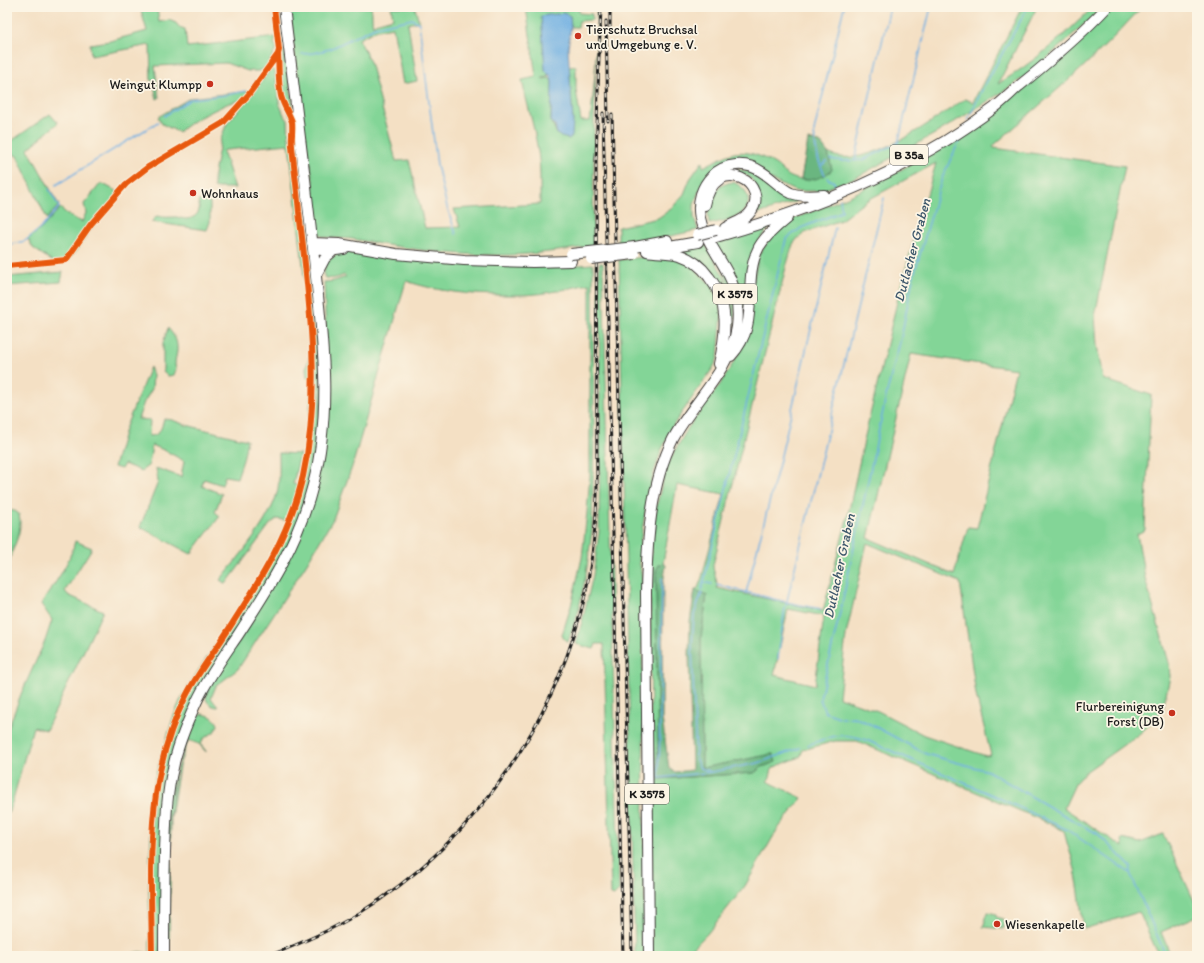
<svg xmlns="http://www.w3.org/2000/svg" width="1204" height="963" viewBox="0 0 1204 963" font-family="Itim,sans-serif">
	<style>
		.green { fill: #83d597; stroke: #50785a; fill-rule: evenodd }
		.forest { fill: #6ab680; stroke: #43694e }
		.water { fill: #6eafe2; stroke: #45667f }
		.lines { fill: none; stroke-linecap: round; stroke-linejoin: round }
		.stream { stroke: #6eafe2; stroke-width: 1.5 }
		.major-casing { stroke: #3c3935; stroke-width: 12 }
		.major { stroke: #fff; stroke-width: 10 }
		.rail-casing { stroke: #1c1c1c; stroke-width: 3 }
		.rail { stroke: #fcf5e5; stroke-width: 1.5; stroke-dasharray: 4.5; stroke-linecap: butt }
		.major-bridge-casing { stroke: #3c3935; stroke-width: 12; stroke-linecap: butt }
		.major-bridge { stroke: #fff; stroke-width: 10 }
		.cycleway-casing { stroke: #fcf5e5; stroke-width: 8 }
		.cycleway { stroke: #e8590c; stroke-width: 6 }
		.poi-dot { fill: #c8321e; stroke: #fcf5e5; stroke-width: 1.5 }
		.labels { text-anchor: middle; stroke-width: 3.5; stroke-linejoin: round; paint-order: stroke }
		.shield { fill: #fcf5e5; stroke: #5f5d58; stroke-width: 1 }
		.shield-label { font-size: 12px; font-weight: bold; fill: #1c1c1c }
		.poi-label { font-size: 13px; fill: #1c1c1c; stroke: #fcf5e5; text-anchor: start }
		.water-label { font-size: 14px; font-style: italic; fill: #3d576b; stroke: #fcf5e5 }
	</style>
	<rect width="100%" height="100%" fill="#fcf5e5"/>
	<filter id="ink" filterUnits="userSpaceOnUse"><feTurbulence type="fractalNoise" baseFrequency=".025" numOctaves="2"/><feDisplacementMap in="SourceGraphic" scale="8" xChannelSelector="R" yChannelSelector="G"/><feConvolveMatrix kernelMatrix="1 2 1 2 8 2 1 2 1" color-interpolation-filters="sRGB"/></filter>
	<filter id="wash" filterUnits="userSpaceOnUse"><feTurbulence type="fractalNoise" baseFrequency=".012" numOctaves="4" result="noise"/><feDisplacementMap in="SourceGraphic" scale="16" xChannelSelector="R" yChannelSelector="G"/><feGaussianBlur stdDeviation="0.9" result="paint"/><feColorMatrix in="noise" values="0 0 0 0 0 0 0 0 0 0 0 0 0 0 0 0 0 1.4 0 .05"/><feComposite in="paint" operator="in"/></filter>
	<g filter="url(#wash)">
		<rect width="100%" height="100%" fill="#f4e0c4"/>
		<path class="green" d="M140 7H157L159 22 169 20 176 23 179 27 185 29 187 47 276 37V41L274 43 277 48 266 68 258 71H248L226 63 155 66 159 98 157 99 153 81 151 80 150 45 91 56 90 44 110 41 147 31Z
			M289 7H371C373 13 371 19 373 26L375 23 393 18 391 7H416L415 8 419 21 408 24 417 81 403 84 393 27 376 30 359 39 370 62 396 161 409 160 425 228 460 227 454 209 540 204C540 185 541 166 537 146 534 124 526 102 522 80L536 77 526 7H579V13L592 14V20L579 21 578 27H571L570 16 548 73V77L542 78 543 79 550 78 552 82 551 121 557 134 573 121 569 67 576 66V90L581 121H590C595 84 598 45 596 7H598L594 119 593 246C559 251 525 256 491 255 444 255 398 247 352 239 345 238 325 239 320 235 313 228 312 198 311 188L314 187 303 123Z
			M1022 7H1037L998 84C1033 63 1064 36 1093 7H1103L1034 70 1004 91 940 131 857 177 820 191H795L733 162 699 191 694 204V217L698 230 649 241 618 244V227L658 218 671 209 684 194 690 179 702 162 703 167C712 163 725 155 734 153 749 150 763 157 775 164 780 167 784 173 789 176 804 184 819 179 832 170L828 153C865 173 934 119 965 99L973 102Z
			M1112 7H1142L1112 39 1080 70 993 146 994 148 1125 166 1095 316 1097 345 1103 379 1151 395 1145 530 1137 534 1145 578 1169 663 1170 677 1163 708 1156 719 1139 734 1084 773 1076 782 1064 808 1123 847 1122 839 1140 843 1163 834 1197 907V916L1161 932 1171 956H1159L1139 912 1084 929C1080 906 1079 881 1072 858 1069 849 1066 840 1064 831L1053 825 857 741H835L803 750 800 757 772 768 770 778 767 781 802 798 777 830 745 886 707 934 695 946 682 956H652L650 569 652 539 657 504 667 465 688 428 721 383 739 353 759 254 771 237 791 220 850 196 895 173 964 135 1076 43ZM936 163 901 285 865 436 848 515 823 611 717 588C718 580 713 573 713 565L786 267 793 244 798 238 805 233 841 220 866 201ZM911 354 1016 369 977 528 968 527 954 575 868 538ZM677 485 724 494 702 577 698 588 695 590 707 595 701 637 702 768 773 754 775 762 762 767 754 773 658 779 656 570 659 565 663 563ZM867 543 960 582 976 695 991 755 986 756 924 735 878 711 839 697 846 635ZM788 609 824 616 815 685 774 675Z
			M283 49H286L294 114 292 115H290C281 93 280 72 283 49Z
			M270 69 275 71 279 103 284 115 288 120 289 142 293 132H296L306 224 321 372 317 457 298 527 175 749 161 956H127C136 951 141 951 150 954L149 887 152 801 155 777 173 718 180 701 198 671 258 581 274 552 289 521 277 519 271 523 226 584 220 580C238 558 270 521 277 493 280 481 279 466 279 453L300 454 293 484 299 486C306 451 311 416 311 380L307 378 306 368 310 355 306 292 289 144 226 150 223 151 235 188H214V174L221 138 227 123 248 99 229 103 196 119 178 132 162 124 158 117 190 98 250 91 249 98Z
			M50 114 58 123 28 149 59 205 47 219 17 156 7 151V144Z
			M734 169C758 170 777 187 796 199L797 201 758 214 757 211C760 201 758 184 749 177 745 174 738 173 733 172Z
			M733 182C741 186 746 189 748 198 751 218 723 221 709 224 706 204 711 185 733 182Z
			M101 183 120 193 101 214 77 250 68 260 53 262 33 248 28 239 42 228 60 208 71 217 82 222 86 213 84 204Z
			M203 200 210 203V222L207 230 151 222 157 216C166 218 168 217 177 217 180 218 183 219 187 219 197 218 202 210 198 201Z
			M771 225 759 241 745 325 741 324 715 243Z
			M705 244C719 268 739 295 734 324 732 333 729 342 726 351L725 299 676 250Z
			M341 251 554 267 593 264 594 435 592 531 586 574 578 613 568 642 564 639 562 635 571 606 582 558 587 512 590 475V284C577 286 564 290 551 292 536 295 521 295 506 295 471 295 439 292 406 281L352 467 333 519 307 563 238 669 216 686 211 698 218 707C213 707 208 704 206 699L208 690 312 503 326 340 324 282 334 281 346 277 344 275C338 278 330 280 324 277 324 260 328 261 341 251Z
			M661 255 690 262 711 282 722 311 718 358 713 368 674 424 662 449 654 472 647 501 641 537 639 559 642 577 645 956H635L619 260Z
			M599 263H603L619 891 614 896 611 895 604 644H596L594 649 576 644 584 614 593 575 599 532 600 435Z
			M63 272 61 282 7 286V277Z
			M168 328C172 333 177 339 177 346 178 354 173 362 176 369L174 375 168 376 165 374 163 371V343Z
			M150 367 153 375 152 389 144 402 138 419 150 420 149 436C160 436 161 429 164 419L172 420 186 425 247 440 243 460 237 478 225 476 222 485 204 479 202 486 222 494 215 512 220 516 191 554 140 527 158 482 156 468 181 477 184 461 168 452 152 445 149 465 141 471 124 464 121 469 114 467 125 429Z
			M7 510 15 511 19 514C23 534 14 542 10 560 9 566 9 572 7 578Z
			M75 541 92 548 65 591 68 595 103 611 46 730 33 727 12 803 7 815V732L21 694 45 641 52 620 41 604C54 584 70 564 75 541Z
			M202 714C209 715 216 718 218 725L214 732 203 739 201 745 206 751V752L199 744 188 740 179 766 171 818 169 956H167L169 817 177 767 194 720 200 715Z
			M988 912 996 914V917L1004 919 1003 929 983 927Z"/>
		<path class="forest" d="M808 140 820 142 828 153 832 170C823 177 813 182 801 179Z
			M663 563 666 565 663 585 662 718 669 768 674 772 692 770 689 655 690 621 695 590 707 595 701 637 702 768 773 754 776 762 762 767 754 773 658 779 656 570 659 565Z"/>
		<path class="water" d="M564 13 570 16 571 27 568 48 573 121 572 136 569 139 561 137 557 134 555 126 551 121 552 82 550 75H548V73L545 70 541 16Z"/>
		<g class="lines">
			<path class="stream" d="M302 54 314 53 330 49 375 27 412 19 419 23 437 165 447 207 456 234
				M164 116 191 99 226 95 246 91
				M968 120 981 92 1028 7
				M961 137 942 178 912 282 901 338 887 392 841 608 820 699 825 712 842 718 854 717 874 726 926 754 988 771 1051 808 1098 834 1131 867 1130 873 1166 956
				M830 159 843 161 863 160 898 143 931 7
				M855 161 890 7
				M821 166 827 161
				M825 175C817 161 815 147 814 131L844 7
				M827 178 834 182 837 192
				M56 185 158 122
				M7 245 25 241 42 227 59 207 49 189
				M662 578 659 778 711 772 758 763 800 748
				M703 582 712 584
				M717 585 786 602 821 609
				M702 589 786 239 801 228 838 213 842 211 840 199
				M702 592 694 615 692 646 696 760 700 768 711 772
				M746 593 778 468 835 228
				M786 605 884 198
				M778 659 785 607
				M808 745C832 736 838 732 864 739L999 798 1066 829 1130 873"/>
		</g>
	</g>
	<g filter="url(#ink)">
		<g class="lines">
			<g class="major-casing">
				<path id="major" d="M705 205C715 150 775 185 749 214 743 221 733 223 725 228
					M716 237C814 209 912 170 994 108 1003 101 1011 93 1019 86 1050 61 1080 36 1107 7
					M312 243 339 244 396 254 464 260 533 262 571 261
					M313 247C323 253 333 250 344 249
					M635 247 667 241
					M658 249 698 242
					M647 251C658 253 669 252 680 255 692 259 702 267 709 277 730 303 726 334 719 364
					M316 275 325 258 333 251
					M731 356C763 321 740 283 759 247 766 235 777 226 787 218
					M164 956C164 921 164 887 165 852 166 824 166 796 173 768 177 746 187 723 196 703 207 679 223 657 238 635 269 588 299 541 313 485 333 410 322 334 314 258 305 174 294 91 284 7
					M649 956 646 593C647 542 650 485 673 439 693 401 730 372 737 327 739 311 737 295 731 280 719 252 691 227 701 194 703 188 707 181 712 176 725 163 746 161 762 172 772 178 780 188 791 193 801 197 813 196 824 195"/>
			</g>
			<use href="#major" class="major"/>
			<g class="rail-casing">
				<path id="rail" d="M610 7V28
					M606 21 608 121
					M603 113 623 956
					M612 114 632 956
					M269 956C301 943 332 930 361 912 468 846 547 735 580 615 591 577 595 536 597 496L596 162 599 55 601 7"/>
			</g>
			<use href="#rail" class="rail"/>
			<g class="major-bridge-casing">
				<path id="major-bridge" d="M697 235 716 230
					M571 254 635 247
					M591 259 634 254"/>
			</g>
			<use href="#major-bridge" class="major-bridge"/>
			<g class="cycleway-casing">
				<path id="cycleway" d="M7 266 66 260 91 224 126 184 148 167 223 123 249 94 278 54
					M152 956C151 868 144 777 186 696 195 678 207 661 219 644 253 591 289 539 303 476 322 389 309 299 299 212 297 190 294 168 292 146 291 138 293 130 292 122 290 115 283 105 281 96 278 83 279 68 278 54L279 50 274 7"/>
			</g>
			<use href="#cycleway" class="cycleway"/>
		</g>
	</g>
	<g class="poi-dot">
		<circle cx="578" cy="36" r="4"/>
		<circle cx="210" cy="84" r="4"/>
		<circle cx="193" cy="193" r="4"/>
		<circle cx="1172" cy="713" r="4"/>
		<circle cx="997" cy="924" r="4"/>
	</g>
	<g class="labels">
		<g class="shield">
			<rect x="890" y="145" width="38" height="20" rx="3"/>
			<rect x="713" y="284" width="44" height="20" rx="3"/>
			<rect x="625" y="784" width="44" height="20" rx="3"/>
		</g>
		<g class="shield-label">
			<text x="909" y="159">B 35a</text>
			<text x="735" y="298">K 3575</text>
			<text x="647" y="798">K 3575</text>
		</g>
		<g class="poi-label">
			<text x="586" y="34">Tierschutz Bruchsal<tspan x="586" dy="15">und Umgebung e. V.</tspan></text>
			<text x="202" y="89" text-anchor="end">Weingut Klumpp</text>
			<text x="201" y="198">Wohnhaus</text>
			<text x="1164" y="711" text-anchor="end">Flurbereinigung<tspan x="1164" dy="15">Forst (DB)</tspan></text>
			<text x="1005" y="929">Wiesenkapelle</text>
		</g>
		<g class="water-label">
			<text transform="translate(912 250) rotate(-75)" y="5">Dutlacher Graben</text>
			<text transform="translate(839 566) rotate(-78)" y="5">Dutlacher Graben</text>
		</g>
	</g>
	<rect width="1204" height="963" fill="none" stroke="#fcf5e5" stroke-width="24"/>
</svg>
